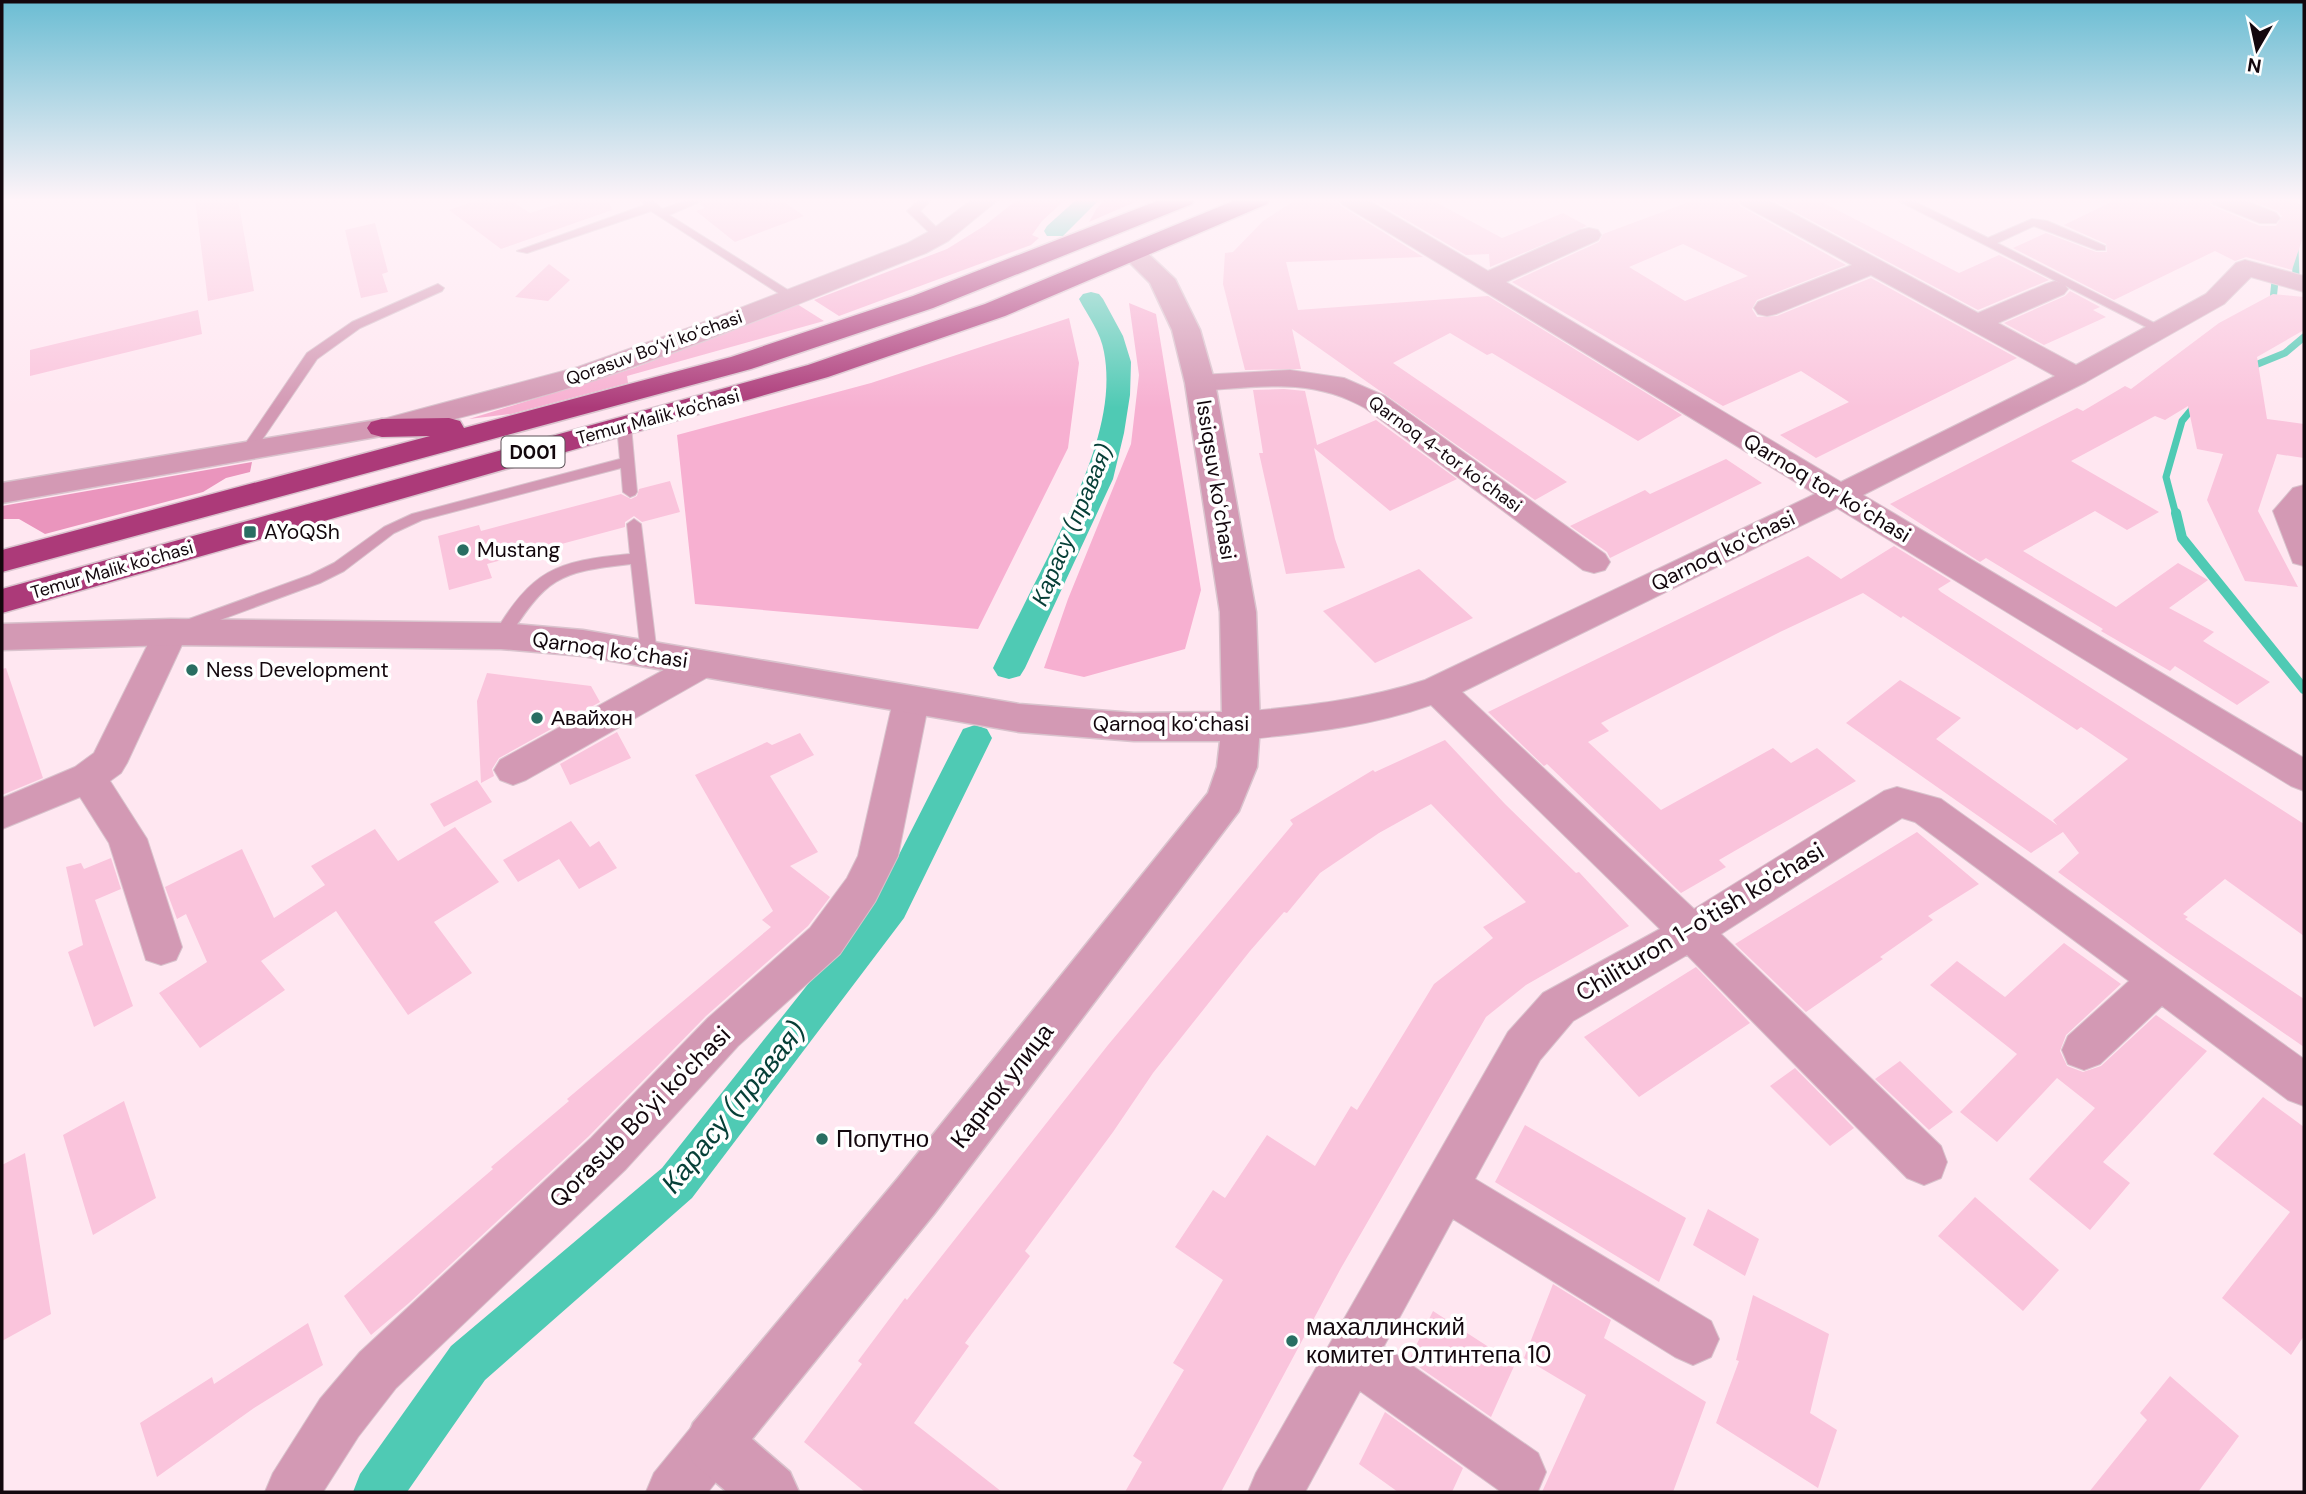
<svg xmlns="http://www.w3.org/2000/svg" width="2306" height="1494" viewBox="0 0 2306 1494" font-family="'DM Sans',sans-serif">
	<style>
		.green { fill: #f7b0d1 }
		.forest { fill: #ea95bd }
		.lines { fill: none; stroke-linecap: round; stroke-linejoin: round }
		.stream-far1 { stroke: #4fcab4; stroke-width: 7 }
		.stream { stroke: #4fcab4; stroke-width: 10 }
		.canal { fill: #4fcab4; fill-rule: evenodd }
		.building { fill: #fac4dc; fill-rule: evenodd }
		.service-casing { stroke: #d9c3cd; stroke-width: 2 }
		.minor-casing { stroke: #d9c3cd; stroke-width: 2 }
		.tertiary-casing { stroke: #d9c3cd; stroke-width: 3 }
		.trunk-casing { stroke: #d9c3cd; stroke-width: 3 }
		.service { fill: #d399b4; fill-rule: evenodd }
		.minor { fill: #d399b4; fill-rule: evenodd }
		.tertiary { fill: #d399b4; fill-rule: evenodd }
		.trunk { fill: #ac3a79; fill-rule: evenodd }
		.poi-dot { fill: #296e62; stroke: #fff; stroke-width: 2.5 }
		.labels { text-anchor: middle; stroke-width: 7; stroke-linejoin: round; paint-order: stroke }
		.far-street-label { font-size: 18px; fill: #13070d; stroke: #fff }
		.shield { fill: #fff; stroke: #5a5156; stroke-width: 2 }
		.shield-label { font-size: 19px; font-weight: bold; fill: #13070d }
		.street-label { font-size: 21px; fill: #13070d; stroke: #fff }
		.poi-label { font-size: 21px; fill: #13070d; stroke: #fff; text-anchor: start }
		.water-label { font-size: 23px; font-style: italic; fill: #063f37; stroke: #fff }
		.near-street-label { font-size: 24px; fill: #13070d; stroke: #fff }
		.near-poi-label { font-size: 24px; fill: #13070d; stroke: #fff; text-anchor: start }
		.near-water-label { font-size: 28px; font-style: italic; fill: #063f37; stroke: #fff }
	</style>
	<rect width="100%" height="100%" fill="#ffe7f1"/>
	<path class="green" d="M1018 199H1066L1042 221 1032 235 1039 238 1031 245 839 316 814 300 947 249 984 226Z
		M1106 199H1142L1089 222 1097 208Z
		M1129 303 1156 314 1201 590 1185 649 1084 677 1044 668 1068 599 1131 444 1139 375Z
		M797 304 824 321 627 376 628 383 511 414 469 419 634 368Z
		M1069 318 1079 363 1068 448 978 629 695 604 677 435 871 383Z"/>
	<path class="forest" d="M252 462 250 472 226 478 203 492 45 534 19 519H2V506Z"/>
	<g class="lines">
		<path class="stream-far1" d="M2276 304 2273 300 2275 281 2296 277 2295 248
			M2248 368 2285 353 2304 337
			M2176 515 2166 477 2182 421 2197 403"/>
		<path class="stream" d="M2176 513 2182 538 2304 689"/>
		<path class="canal" d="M1077 199H1100L1063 236H1047L1044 231 1047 226Z
			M1091 292 1099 294 1103 299 1123 336 1131 362 1130 395 1124 433 1113 479 1025 668 1020 676 1009 679 998 676 993 668C1011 631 1029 594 1048 557 1076 498 1117 420 1104 352 1101 333 1088 316 1079 299L1083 294Z
			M975 725 987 729 992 738 904 918 692 1198 485 1380 407 1492H353L360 1474 451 1346 662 1168 878 896 963 729Z"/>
	</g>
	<path class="building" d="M195 199H238L254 291 208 301Z
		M480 199H509L530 213 573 199H608L612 210 501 249 449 210Z
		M708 199H780L804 216 735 242 696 211 705 208 700 204Z
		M1297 199H1335L1341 206 1423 257 1286 262 1298 310 1488 296 1682 415 1638 441 1492 353 1487 355 1450 333 1393 363 1567 482 1535 500 1292 329 1301 369 1245 370 1223 284 1225 253 1233 252 1263 221Z
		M1371 199H1430L1502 238 1563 213 1587 226 1490 267 1489 254 1466 255Z
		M1697 199H1735L1740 206 1846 265 1757 300 1752 309 1757 317 1777 316 1871 278 2017 358 1816 458 1780 435 1849 402 1801 371 1723 406 1512 282 1599 242 1603 234ZM1683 244 1748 276 1685 301 1629 267Z
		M1771 199 1820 201 1959 273 1999 255 2049 280 1978 310Z
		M2117 199H2206L2212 206 2260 226H2276L2282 216 2277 211 2247 199H2287L2304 206V234L2292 270 2246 257 2235 261 2215 251 2114 300 2013 248 2046 233 2096 252H2107L2106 244 2064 225Z
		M375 223 388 272 382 274 388 292 361 298 345 230Z
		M549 264 570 280 548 301 515 297Z
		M2070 291 2100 307 2093 310 2106 317 2044 345 2004 323 2065 296Z
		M2273 294 2304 297V330L2257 357 2267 419 2304 424V458L2277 454 2258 511 2298 587 2245 581 2207 500 2223 454 2197 449 2188 406 2165 420 2155 416 2071 461 2159 512 2127 530 2095 511 2023 551 2116 607 2178 563 2208 580 2169 608 2214 632 2203 641 2270 682 2237 705 2175 666 2170 671 2101 631 2103 629 1986 558 1980 562 1890 504 2077 408 2083 411 2125 386 2131 389 2219 323Z
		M198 310 202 334 30 376V350Z
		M1284 389 1305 391 1317 445 1376 420 1457 479 1390 511 1314 448 1335 539 1345 568 1286 574 1259 453H1263L1253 390Z
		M1726 459 1762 483 1610 558 1607 552 1570 526 1645 490 1650 494Z
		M670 481 680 512 642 522 634 516 625 522V527L487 564 492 578 449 590 438 536 479 525 481 531 621 494 631 499 637 496 639 489Z
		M1894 546 1951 581 1938 589 1941 592 2304 824V936L2225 879 2183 914 2188 917 2185 919 2304 999V1047L2167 952 2058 872 2079 853 2063 832 2031 853 1846 723 1900 680 1961 718 1936 739 2057 825 2053 820 2128 759 2081 727 2077 730 1903 616 1901 618 1863 593 1780 632 1601 723 1609 731 1588 742 1661 810 1773 748 1791 763 1817 748 1856 781 1719 860 1726 867 1681 893 1547 764 1544 766 1488 712 1808 556 1841 579Z
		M1419 569 1473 618 1375 663 1323 611Z
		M6 668 43 778 2 795V669Z
		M487 673 591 686 600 702 499 758 492 769 494 776 481 783 477 701Z
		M617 732 631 758 570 785 560 764Z
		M800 733 814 755 770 776 818 852 790 866 830 897 808 926 706 1016 589 1136 409 1303 371 1335 344 1296 493 1169 491 1167 569 1101 567 1099 771 927 762 920 773 911 695 775 767 742 772 745Z
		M1445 740 1505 804 1576 873 1579 872 1629 926 1526 985 1486 1017 1341 1268 1221 1492H1125L1142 1462 1133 1456 1184 1370 1173 1363 1223 1280 1175 1247 1213 1190 1225 1198 1267 1135 1315 1166 1351 1106 1357 1110 1434 984 1493 938 1483 927 1526 902 1431 804 1379 833 1320 873 1287 913 1284 912 1250 951 1153 1073 1113 1132 1025 1251 1030 1256 965 1343 969 1346 914 1423 1002 1492H865L804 1442 862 1364 858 1361 905 1298 907 1300 1108 1045 1293 824 1290 820 1373 770 1375 772Z
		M477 780 492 802 444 827 430 804Z
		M571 821 590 847 599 841 617 868 579 889 559 859 518 882 503 860Z
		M455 827 499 882 434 922 472 973 408 1015 336 911 261 961 285 990 200 1048 159 993 207 962 186 914 177 919 165 887 242 849 274 918 325 885 311 866 375 829 398 861Z
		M1917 832 1979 884 1928 916 1933 920 1880 957 1883 959 1806 1012 1735 944Z
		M111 858 121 889 95 900 133 1006 94 1027 68 952 83 945 66 867 81 863 84 869Z
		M2064 943 2121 984 2066 1035 2060 1051 2067 1066 2083 1072 2101 1066 2156 1015 2207 1051 2103 1162 2130 1183 2090 1230 2029 1179 2095 1108 2057 1078 1997 1142 1960 1112 2017 1054 1930 985 1957 961 2005 997Z
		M1696 967 1750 1023 1639 1097 1584 1037Z
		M1900 1061 1953 1112 1929 1130 1875 1079Z
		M1795 1068 1854 1128 1830 1146 1770 1086Z
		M2263 1097 2304 1127V1336L2291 1355 2222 1298 2290 1212 2213 1154Z
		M124 1101 156 1198 93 1235 63 1135Z
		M1525 1125 1686 1218 1659 1282 1495 1182Z
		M25 1153 51 1314 2 1341V1165Z
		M1975 1197 2059 1270 2023 1311 1938 1236Z
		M1708 1209 1759 1239 1745 1276 1693 1245Z
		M1553 1284 1611 1320 1604 1338 1706 1402 1673 1492H1542L1586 1395 1524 1358Z
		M1753 1295 1829 1334 1810 1413 1837 1430 1818 1488 1716 1423 1739 1361 1736 1360Z
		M1433 1311 1515 1364 1491 1417 1409 1360Z
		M308 1323 323 1365 254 1408 157 1477 140 1423 212 1377 214 1384Z
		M2170 1376 2239 1436 2198 1492H2089L2147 1420 2140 1413Z
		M1385 1412 1463 1468 1452 1492H1398L1359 1464Z"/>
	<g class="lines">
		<g class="service-casing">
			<path id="service" d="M640 199H651L662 209 691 199H706L669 215 799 297 789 300 651 211 527 253 517 251 645 205Z
				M920 199H932L920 211 943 234V238H935L907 211Z
				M1895 199H1909L1988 238 2032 219 2047 221 2105 246V250H2097L2034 226 1997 243 2168 330 2162 334 2158 333Z
				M438 284 444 288 442 291 360 328 317 359 251 456H241L239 453 307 353 352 322Z
				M624 422 631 426 637 492 635 495 630 497 623 492 621 468 422 520 394 533 344 571 320 583 190 631 184 633 176 627 178 623 310 575 334 563 384 527 412 514 620 459 617 426Z
				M634 519 641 524 657 654 655 658H643L641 654 631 564C557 572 547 578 507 640H495L493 636C532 570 555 561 630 554L627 524Z"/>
		</g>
		<g class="minor-casing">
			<path id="minor" d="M973 199H999L948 241 926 253C817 296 709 342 598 379 527 402 454 419 382 437L372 434 368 428 372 422 578 367 691 327 908 243 930 231Z
				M1338 199H1366L1488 271 1580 230 1589 228 1598 230 1601 235 1598 240 1506 282 1841 482 2055 376 1871 275 1776 314 1767 316 1758 314 1754 308 1758 302 1852 265 1741 204 1738 199H1766L1978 313 2046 284 2055 281 2064 284 2068 289 2064 294 1998 323 2076 365 2206 294 2236 263 2245 260 2304 276V292L2251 277 2224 304 2086 382 1863 495 2304 758V791L2291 786 1837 508 1462 692 1694 909 1884 791 1897 787 1941 799 2304 1059V1106L2288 1100 2162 1006 2100 1064 2084 1070 2068 1064 2062 1050 2068 1036 2129 981 1915 822 1902 818 1721 934 1941 1146 1947 1162 1941 1178 1924 1185 1907 1178 1687 955 1573 1021 1540 1060 1475 1179 1711 1321 1719 1339 1711 1357 1693 1365 1675 1357 1453 1219 1384 1346 1538 1453 1546 1472 1538 1491H1500L1360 1391 1305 1492H1248L1256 1473 1508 1032 1543 993 1660 929 1431 705C1369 727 1306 733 1241 740L1228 736 1223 726 1228 716 1241 712C1304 706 1364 700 1425 680L1815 494 1342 204Z
				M2209 199H2241L2276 213 2280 218 2276 223H2260L2213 204Z
				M1290 370 1344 378 1385 396 1605 554 1610 562 1605 570 1594 573 1583 570 1365 408C1311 377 1259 387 1200 391L1190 389 1186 383 1190 377 1200 375Z
				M2304 485V566L2293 563 2273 511 2293 488Z
				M171 620 183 624 188 632 127 763 121 773 110 781 147 839 182 947 176 960 161 965 146 960 109 843 80 797 2 829V798L75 767 94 753 154 632 159 624Z
				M703 651 715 655 720 664 715 673 526 780 513 785 500 780 494 770 500 760 691 655Z
				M911 688 924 692 929 701 898 856 875 902 840 954 738 1046 625 1170 396 1388 358 1437 323 1492H265L273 1473 320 1399 360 1352 591 1138 708 1018 810 928 847 878 858 856 893 701 898 692Z
				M713 1416 732 1424 740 1443 732 1462 708 1492H646L654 1473 694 1424Z"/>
		</g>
		<g class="tertiary-casing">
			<path id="tertiary" d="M1133 245 1142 248 1175 279 1200 330 1215 383 1256 612 1260 726 1257 767 1239 811 934 1214 752 1439 790 1472 799 1492H727L693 1463 685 1443 693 1423 898 1178 1208 793 1217 767 1220 741H1134L1019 732 583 656 501 649 171 645 2 650V624L171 619 501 623 583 630 1019 704 1134 713 1222 712 1220 612 1185 383 1172 330 1150 283 1120 253 1124 248Z
				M382 419 393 422 397 428 393 434 2 503V483Z"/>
		</g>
		<g class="trunk-casing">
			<path id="trunk" d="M1162 199H1195L1192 204 933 308 751 369 2 572V550L430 436 382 437 371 434 367 428 371 422 382 419 449 418 460 421 464 428 731 357 913 296Z
				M1238 199H1270L1267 204 1005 316 828 377 2 613V589L808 365 985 304Z"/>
		</g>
		<use href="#service" class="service"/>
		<use href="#minor" class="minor"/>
		<use href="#tertiary" class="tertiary"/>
		<use href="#trunk" class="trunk"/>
	</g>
	<linearGradient id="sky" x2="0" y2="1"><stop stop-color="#6bbdd3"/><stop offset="0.49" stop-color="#fff4f9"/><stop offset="1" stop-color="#fff4f9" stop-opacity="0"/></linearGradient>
	<rect width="2306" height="408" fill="url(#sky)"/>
	<g class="poi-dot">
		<rect x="243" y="525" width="14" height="14" rx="3.5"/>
		<circle cx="463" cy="550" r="7"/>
		<circle cx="192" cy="670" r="7"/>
		<circle cx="537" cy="718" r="7"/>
		<circle cx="822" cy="1139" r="7"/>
		<circle cx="1292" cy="1341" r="7"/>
	</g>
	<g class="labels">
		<g class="far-street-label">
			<text transform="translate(654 348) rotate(-20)" y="6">Qorasuv Bo‘yi koʻchasi</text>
			<text transform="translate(658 417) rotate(-15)" y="6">Temur Malik ko'chasi</text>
			<text transform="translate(1445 454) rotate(36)" y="6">Qarnoq 4-tor koʻchasi</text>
			<text transform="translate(112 570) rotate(-16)" y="6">Temur Malik ko'chasi</text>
		</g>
		<rect class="shield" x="501.5" y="436.5" width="63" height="31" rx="5"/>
		<g class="shield-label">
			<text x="533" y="459">D001</text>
		</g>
		<g class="street-label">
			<text transform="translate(1216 480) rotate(81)" y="7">Issiqsuv koʻchasi</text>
			<text transform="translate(1827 488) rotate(31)" y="7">Qarnoq tor koʻchasi</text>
			<text transform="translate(1723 551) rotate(-26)" y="7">Qarnoq koʻchasi</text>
			<text transform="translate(610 650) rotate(8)" y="7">Qarnoq koʻchasi</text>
			<text x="1171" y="731">Qarnoq koʻchasi</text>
		</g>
		<g class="poi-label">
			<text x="264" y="539">AYoQSh</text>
			<text x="477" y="557">Mustang</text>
			<text x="206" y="677">Ness Development</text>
			<text x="551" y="725">Авайхон</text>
		</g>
		<g class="water-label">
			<text transform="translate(1072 525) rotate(-67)" y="8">Карасу (правая)</text>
		</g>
		<g class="near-street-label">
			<text transform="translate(1700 922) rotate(-31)" y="8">Chilituron 1-o'tish ko'chasi</text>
			<text transform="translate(1002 1086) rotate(-52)" y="8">Карнок улица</text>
			<text transform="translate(640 1117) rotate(-45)" y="8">Qorasub Bo'yi ko'chasi</text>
		</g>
		<g class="near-poi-label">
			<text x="836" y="1147">Попутно</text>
			<text x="1306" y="1335">махаллинский<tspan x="1306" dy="28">комитет Олтинтепа 10</tspan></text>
		</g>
		<g class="near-water-label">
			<text transform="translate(733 1107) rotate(-51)" y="10">Карасу (правая)</text>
		</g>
	</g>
	<rect width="2306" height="1494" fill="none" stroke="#13070d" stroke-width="7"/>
	<g transform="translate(2257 49) rotate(189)" stroke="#ffffff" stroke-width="5" paint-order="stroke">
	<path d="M0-5L12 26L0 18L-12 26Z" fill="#13070d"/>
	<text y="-10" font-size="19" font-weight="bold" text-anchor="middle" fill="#13070d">N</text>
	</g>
</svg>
